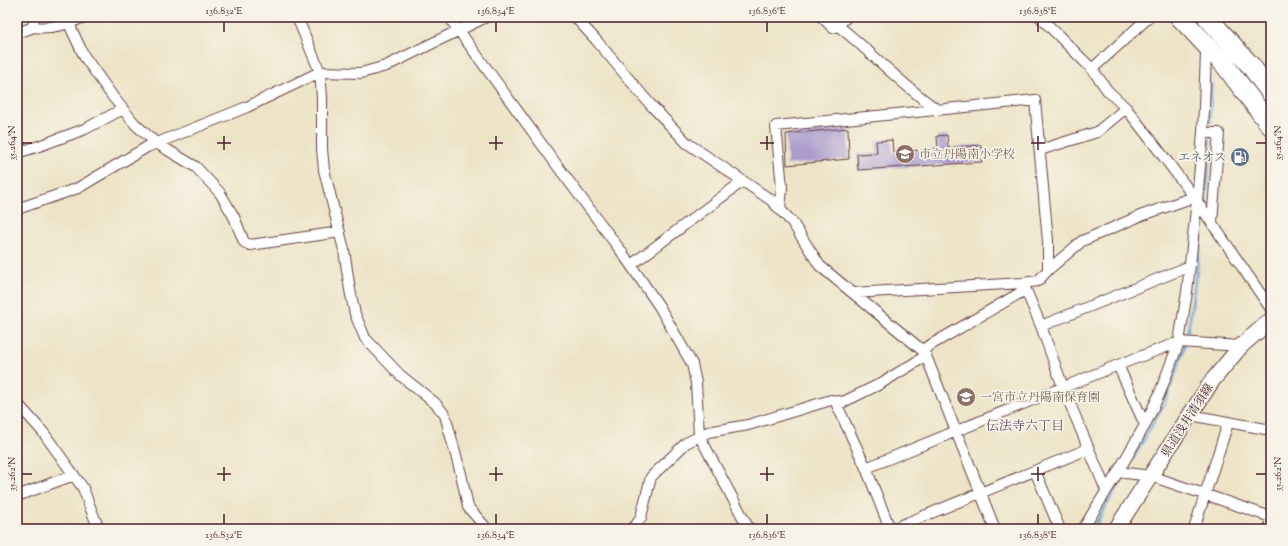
<svg xmlns="http://www.w3.org/2000/svg" width="1288" height="546" viewBox="0 0 1288 546" font-family="'Sorts Mill Goudy','Noto Serif JP',serif">
	<style>
		.lines { fill: none; stroke-linecap: round; stroke-linejoin: round }
		.stream { stroke: #62a1d4; stroke-width: 3 }
		.building { fill: #ac9dcd }
		.minor-casing { stroke: #623d42; stroke-width: 12 }
		.secondary-casing { stroke: #623d42; stroke-width: 17 }
		.motorway-casing { stroke: #623d42; stroke-width: 21 }
		.minor { stroke: #fff; stroke-width: 10 }
		.secondary { stroke: #fff; stroke-width: 15 }
		.motorway { stroke: #fff; stroke-width: 19 }
		.ticks { fill: none; stroke: #4a1f2b; stroke-width: 1.5 }
		.labels { text-anchor: middle; stroke-width: 3.5; stroke-linejoin: round; paint-order: stroke }
		.education-label { font-size: 12px; fill: #785e54; stroke: #f7f3e8; text-anchor: start }
		.service-label { font-size: 12px; fill: #4e5e75; stroke: #f7f3e8; text-anchor: end }
		.street-label { font-size: 12px; fill: #4a1f2b; stroke: #f7f3e8 }
		.neighbourhood-label { font-size: 13px; fill: #6c4b64; stroke: #f7f3e8 }
		.neatline { fill: none; stroke: #4a1f2b; stroke-width: 1.5 }
		.ticks-label { font-size: 10px; text-anchor: middle; fill: #4a1f2b }
	</style>
	<rect width="100%" height="100%" fill="#f7f3e8"/>
	<filter id="ink" filterUnits="userSpaceOnUse"><feTurbulence type="fractalNoise" baseFrequency=".025" numOctaves="2"/><feDisplacementMap in="SourceGraphic" scale="8" xChannelSelector="R" yChannelSelector="G"/><feConvolveMatrix kernelMatrix="1 2 1 2 8 2 1 2 1" color-interpolation-filters="sRGB"/></filter>
	<filter id="wash" filterUnits="userSpaceOnUse"><feTurbulence type="fractalNoise" baseFrequency=".012" numOctaves="4" result="noise"/><feDisplacementMap in="SourceGraphic" scale="16" xChannelSelector="R" yChannelSelector="G"/><feGaussianBlur stdDeviation="0.9" result="paint"/><feColorMatrix in="noise" values="0 0 0 0 0 0 0 0 0 0 0 0 0 0 0 0 0 1.4 0 .05"/><feComposite in="paint" operator="in"/></filter>
	<g filter="url(#wash)">
		<rect width="100%" height="100%" fill="#ede4c7"/>
		<g class="lines">
			<path class="stream" d="M1210 122 1211 84
				M1205 208 1210 140
				M1093 529 1165 402 1184 348 1190 319 1204 215"/>
		</g>
		<g id="blocks">
			<path class="building" d="M848 128 849 159 787 165 786 134Z
				M947 135 948 148 981 145 982 162 858 170 857 154 877 153 876 141 892 140 893 152 938 149 937 136Z"/>
		</g>
	</g>
	<g filter="url(#ink)">
		<use href="#blocks" fill-opacity="0" stroke="#623d42" stroke-width="1"/>
		<g class="lines">
			<g class="minor-casing">
				<path id="minor" d="M33 17 34 27C51 29 69 24 84 17
					M297 17 320 72 322 97V149L324 170 344 250 350 290 355 314 365 338 400 375 435 403 445 415 461 474 468 507 487 529
					M449 17 559 168 621 251 659 306 692 364 696 383 699 435 749 529
					M575 17 596 40 649 103 687 143 771 200 792 222 820 266 922 350 926 356 995 529
					M822 17 833 28 847 17
					M1040 17 1092 69 1108 91 1126 108 1154 144 1194 197 1271 309
					M69 24 84 56 113 97 135 124 156 143 196 167 220 193 234 217 244 242 250 245 340 232
					M837 25C872 52 901 85 938 110
					M17 33 34 27
					M1092 69 1149 17
					M1203 133H1219L1212 222
					M1040 150 1097 132 1126 108
					M17 153 39 146 85 129 123 109
					M17 209 78 188 147 147 247 107 320 72 361 73 386 66 486 17
					M780 209 782 187 776 126 1035 100 1048 241V270L1038 281 1023 283
					M631 265 743 181
					M1048 270 1082 241 1140 216 1194 197
					M853 293 1023 283 1041 326 1063 387 1106 490
					M1041 326 1190 266
					M922 350 1025 290
					M1118 365 1145 425
					M17 403 43 432 83 488 90 507 99 529
					M1190 415 1271 430
					M866 468 1118 365 1179 342 1241 346
					M1035 471 1060 529
					M1118 472 1151 476 1271 517
					M17 496 74 475
					M631 529 637 524 641 517 651 477 686 443 708 432 748 425 831 400 842 402
					M890 529 866 468 837 405 878 385 926 356
					M892 529 1088 449
					M1083 529 1118 472 1145 425 1159 395 1179 342 1187 292 1197 200 1203 133 1206 53
					M1194 529 1228 423
					M1269 529 1271 519"/>
			</g>
			<g class="secondary-casing">
				<path id="secondary" d="M1116 529 1212 381 1241 346 1271 320"/>
			</g>
			<g class="motorway-casing">
				<path id="motorway" d="M1180 17 1224 64 1271 126
					M1207 17 1251 66 1271 93"/>
			</g>
			<use href="#minor" class="minor"/>
			<use href="#secondary" class="secondary"/>
			<use href="#motorway" class="motorway"/>
		</g>
	</g>
	<path class="ticks" d="M224 22V32M496 22V32M767 22V32M1038 22V32M224 136V150M496 136V150M767 136V150M1038 136V150M22 143H32M217 143H231M489 143H503M760 143H774M1031 143H1045M1256 143H1266M224 467V481M496 467V481M767 467V481M1038 467V481M22 474H32M217 474H231M489 474H503M760 474H774M1031 474H1045M1256 474H1266M224 514V524M496 514V524M767 514V524M1038 514V524"/>
	<defs>
		<g id="school-disc" transform="scale(1)"><circle r="9.5" fill="#8d6e63" stroke="#f7f3e8"/><path d="M0-5L7-2L0 1L-7-2ZM-4 1L0 2.5L4 1V4Q0 6-4 4Z" fill="#fff"/></g>
		<g id="fuel-disc" transform="scale(1)"><circle r="9.5" fill="#5c6f8a" stroke="#f7f3e8"/><path d="M-5.5-6h7V0h2V4h1.3V-2.5L3-4.5l.8-.8L6-3V5H2.5V1h-1V6h-7ZM-4.2-4.7v3.2H.2V-4.7Z" fill="#fff"/></g>
	</defs>
	<g fill-rule="evenodd">
		<use href="#school-disc" x="905" y="154"/>
		<use href="#fuel-disc" x="1240" y="157"/>
		<use href="#school-disc" x="966" y="397"/>
	</g>
	<g class="labels">
		<g class="education-label">
			<text x="919" y="158">市立丹陽南小学校</text>
			<text x="980" y="401">一宮市立丹陽南保育園</text>
		</g>
		<g class="service-label">
			<text x="1226" y="161">エネオス</text>
		</g>
		<g class="street-label">
			<text transform="translate(1187 420) rotate(-57)" y="4">県道浅井清須線</text>
		</g>
		<g class="neighbourhood-label">
			<text x="1025" y="430">伝法寺六丁目</text>
		</g>
	</g>
	<rect width="1288" height="546" fill="none" stroke="#f7f3e8" stroke-width="44"/>
	<rect x="22" y="22" width="1244" height="502" class="neatline"/>
	<g class="ticks-label">
		<text x="224" y="14">136.832°E</text>
		<text x="496" y="14">136.834°E</text>
		<text x="767" y="14">136.836°E</text>
		<text x="1038" y="14">136.838°E</text>
		<text transform="translate(11 143) rotate(-90)" y="4">35.264°N</text>
		<text transform="translate(1277 143) rotate(-90)" y="4">35.264°N</text>
		<text transform="translate(11 474) rotate(-90)" y="4">35.262°N</text>
		<text transform="translate(1277 474) rotate(-90)" y="4">35.262°N</text>
		<text x="224" y="538">136.832°E</text>
		<text x="496" y="538">136.834°E</text>
		<text x="767" y="538">136.836°E</text>
		<text x="1038" y="538">136.838°E</text>
	</g>
</svg>
